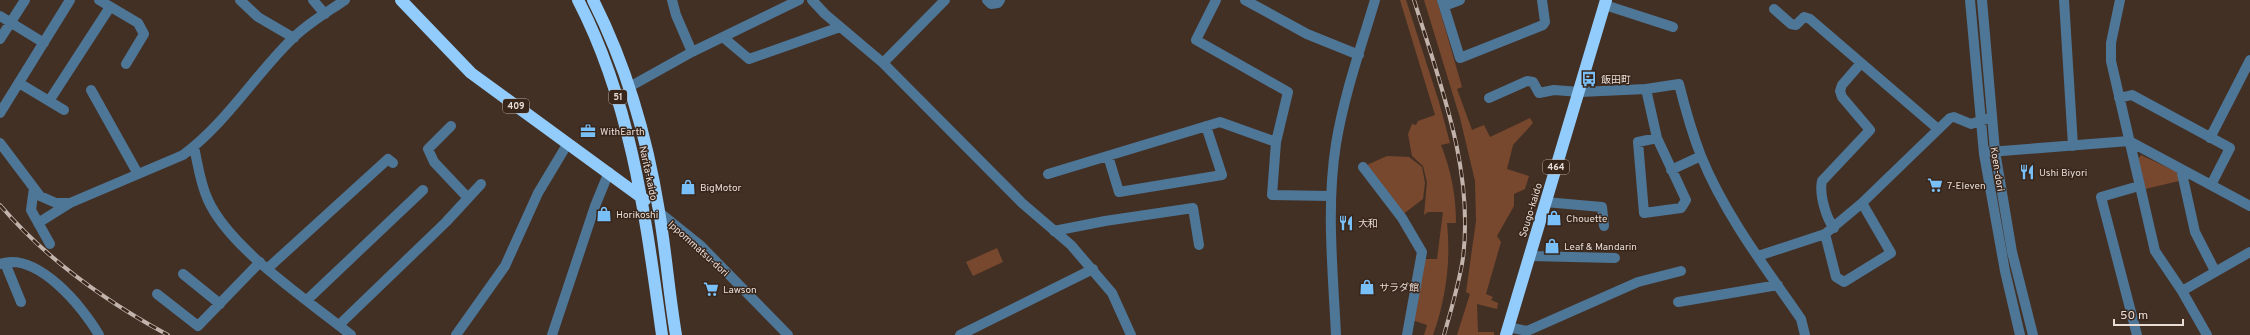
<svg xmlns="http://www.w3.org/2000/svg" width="2250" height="335" viewBox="0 0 2250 335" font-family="Overpass,'Noto Sans JP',sans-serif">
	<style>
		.green { fill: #77482d }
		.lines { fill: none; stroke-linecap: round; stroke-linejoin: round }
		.minor { stroke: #4e7697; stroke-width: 10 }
		.highway { stroke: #92ccfc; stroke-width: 12 }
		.rail-casing { stroke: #c2b4ac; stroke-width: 4 }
		.rail { stroke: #38261b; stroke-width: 2.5; stroke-dasharray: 8; stroke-linecap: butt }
		.labels { text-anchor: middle; stroke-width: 3; stroke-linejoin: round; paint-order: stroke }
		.shield { fill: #38261b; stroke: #b3a59d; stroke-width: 1 }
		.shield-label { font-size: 9px; font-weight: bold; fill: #e8dcd5 }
		.poi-label { font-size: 10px; fill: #e8dcd5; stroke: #38261b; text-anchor: start }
		.street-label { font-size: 10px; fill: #e8dcd5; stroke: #38261b }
	</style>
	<rect width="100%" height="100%" fill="#433025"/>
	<path class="green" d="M1400 0H1406L1439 102 1450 143 1441 145C1451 170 1456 196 1456 223H1447C1451 261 1446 299 1433 335H1424L1427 325 1412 320 1423 259H1437L1443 212H1428L1424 215 1427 182 1423 166 1412 156 1408 134 1412 124 1416 125 1418 121 1435 115Z
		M1424 0H1437L1462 87 1457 89 1472 130 1484 125 1490 137 1530 118 1533 123 1513 145 1507 169 1529 176 1525 189 1514 194V206L1497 236 1501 242 1486 294 1493 297 1491 300 1498 303 1497 309 1477 304 1478 332H1494V335H1457L1470 294 1466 292 1476 221 1475 181 1460 118Z
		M2141 155 2177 172 2179 181 2145 189 2138 159Z
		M1387 156 1409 157 1422 167 1425 183 1423 199 1402 215 1367 165Z
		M997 248 1003 262 973 276 966 262Z"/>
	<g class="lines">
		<path class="minor" d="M99 0 138 23 144 34 126 64
			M240 0 258 17 294 38
			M313 0 325 14
			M672 0 676 15 692 52
			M812 0 825 14 883 63 1022 203 1071 245 1112 293 1131 335
			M987 0 991 4 998 3 1000 0
			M1216 0 1196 40 1288 92 1276 142 1272 195 1331 196
			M1245 0 1307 34 1359 55
			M1442 0 1460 58 1543 25 1545 22 1542 0
			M1970 0 1984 154 2005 271 2020 335
			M1982 0 1995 151 2012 252 2033 335
			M2064 0 2073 146
			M2120 0 2111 43V61L2155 251 2182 291 2207 335
			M1605 5 1673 27
			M1444 6 1460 0
			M1774 9 1791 24 1796 25 1804 17 1810 19 1938 129
			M0 16 44 43
			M724 38 749 59 840 27
			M0 39 25 0
			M883 63 945 0
			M19 83 49 101 110 7
			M631 86 692 52 799 0
			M1646 89 1657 138 1686 200 1681 208 1644 213 1638 142 1657 138
			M91 90 138 174
			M1489 98 1527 81 1533 82 1539 93 1554 90 1580 92 1646 89 1679 84C1685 108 1692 133 1701 156 1725 215 1765 267 1801 319L1805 335
			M2119 98 2132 95 2230 148 2211 185
			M49 101 64 110
			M0 113 70 0
			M451 126 428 149 434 162 468 198
			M2210 138 2250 60
			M0 143 40 196 56 203H70L183 155C225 124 253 78 289 42 305 25 326 13 345 0
			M194 147C198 165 200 183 208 200 230 249 309 301 351 335
			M1989 152 2129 141 2250 206
			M1108 156 1119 192 1222 175 1206 126
			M1363 167 1402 218 1422 252 1407 335
			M2181 169 2195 232 2215 271
			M1671 170 1701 156
			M1048 174 1220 122 1276 142
			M34 188 31 210 50 244
			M1545 202 1602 207 1604 226
			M660 213 701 246 788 335
			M38 223 70 203
			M1834 228C1826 218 1819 194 1822 181L1870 130 1842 97 1840 91 1842 85 1861 63
			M1054 231 1105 221 1193 208 1199 245
			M1825 234 1836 277 1844 282 1891 253 1862 203
			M1529 256 1615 258
			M1758 256 1825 234 1862 203 1950 118 1954 117 1971 124 1986 119
			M5 263 21 302
			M0 264C37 251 83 307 99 335
			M267 269 388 159 393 163
			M183 274 220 304
			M2182 291 2250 252
			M157 294 198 326 260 262
			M307 300 423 190
			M1678 302 1778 285
			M339 325 446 222 481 184
			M1508 327 1527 331 1638 282 1681 271
			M456 335 505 266 538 193 568 143
			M552 335 595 206 609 172
			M960 335 1093 269
			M1336 335C1333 271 1326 207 1336 144 1344 95 1361 47 1375 0
			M2137 335 2101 197 2139 186"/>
		<path class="highway" d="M401 0 471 73 645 200
			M578 0C632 104 646 221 662 335
			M593 0C627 67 647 137 659 211 666 252 669 294 676 335
			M1506 335 1606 0"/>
		<g class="rail-casing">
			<path id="rail" d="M1414 0C1440 84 1474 169 1463 258 1459 284 1451 310 1444 335
				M0 205C46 259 105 301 168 335"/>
		</g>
		<use href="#rail" class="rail"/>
	</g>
	<defs>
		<g id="bus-bare" transform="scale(1.2)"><path d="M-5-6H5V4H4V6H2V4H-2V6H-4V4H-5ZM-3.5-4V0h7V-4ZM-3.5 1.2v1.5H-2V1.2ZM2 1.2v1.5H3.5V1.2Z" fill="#79bff8" stroke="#38261b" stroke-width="2.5" paint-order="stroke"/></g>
		<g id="office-bare" transform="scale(1.2)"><path d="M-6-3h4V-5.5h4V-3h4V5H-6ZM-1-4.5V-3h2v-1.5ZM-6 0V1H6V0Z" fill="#79bff8" stroke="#38261b" stroke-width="2.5" paint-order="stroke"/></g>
		<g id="restaurant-bare" transform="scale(1.2)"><path d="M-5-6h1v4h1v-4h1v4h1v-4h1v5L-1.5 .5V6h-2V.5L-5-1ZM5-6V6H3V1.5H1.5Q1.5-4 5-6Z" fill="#79bff8" stroke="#38261b" stroke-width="2.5" paint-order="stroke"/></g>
		<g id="supermarket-bare" transform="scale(1.2)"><path d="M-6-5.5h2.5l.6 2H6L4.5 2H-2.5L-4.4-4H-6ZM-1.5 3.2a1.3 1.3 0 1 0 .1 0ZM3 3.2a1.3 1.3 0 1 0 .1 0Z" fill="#79bff8" stroke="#38261b" stroke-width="2.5" paint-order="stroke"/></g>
		<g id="shop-bare" transform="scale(1.2)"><path d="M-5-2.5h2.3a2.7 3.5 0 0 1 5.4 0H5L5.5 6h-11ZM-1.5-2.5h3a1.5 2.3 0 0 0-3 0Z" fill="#79bff8" stroke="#38261b" stroke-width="2.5" paint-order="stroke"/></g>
	</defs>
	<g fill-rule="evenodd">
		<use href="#bus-bare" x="1589" y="79"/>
		<use href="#office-bare" x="588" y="131"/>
		<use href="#restaurant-bare" x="2027" y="172"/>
		<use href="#supermarket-bare" x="1935" y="185"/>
		<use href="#shop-bare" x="688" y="187"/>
		<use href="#shop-bare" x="604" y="214"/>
		<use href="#shop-bare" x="1554" y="218"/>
		<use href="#restaurant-bare" x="1346" y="223"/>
		<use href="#shop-bare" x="1552" y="246"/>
		<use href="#shop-bare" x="1367" y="287"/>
		<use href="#supermarket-bare" x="711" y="289"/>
	</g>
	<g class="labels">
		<g class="shield">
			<rect x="609" y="90" width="18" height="14" rx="3"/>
			<rect x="503" y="99" width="26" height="14" rx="3"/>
			<rect x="1543" y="160" width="26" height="14" rx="3"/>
		</g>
		<g class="shield-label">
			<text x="618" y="100">51</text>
			<text x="516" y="109">409</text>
			<text x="1556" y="170">464</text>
		</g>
		<g class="poi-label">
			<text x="1601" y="83">飯田町</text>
			<text x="600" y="135">WithEarth</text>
			<text x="2039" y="176">Ushi Biyori</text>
			<text x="1947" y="189">7-Eleven</text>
			<text x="700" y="191">BigMotor</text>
			<text x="616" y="218">Horikoshi</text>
			<text x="1566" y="222">Chouette</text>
			<text x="1358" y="227">大和</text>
			<text x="1564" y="250">Leaf &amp; Mandarin</text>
			<text x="1379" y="291">サラダ館</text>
			<text x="723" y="293">Lawson</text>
		</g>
		<g class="street-label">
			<text transform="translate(1998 169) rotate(81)" y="4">Koen-dori</text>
			<text transform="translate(649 173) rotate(78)" y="4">Narita-kaido</text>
			<text transform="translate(1530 210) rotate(-73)" y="4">Sougo-kaido</text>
			<text transform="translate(699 248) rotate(42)" y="4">Ippommatsu-dori</text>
		</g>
	</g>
	<path d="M2114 319v6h69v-6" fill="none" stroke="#e8dcd5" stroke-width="2"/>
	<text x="2120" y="319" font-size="12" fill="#e8dcd5" stroke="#38261b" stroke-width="3" paint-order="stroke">50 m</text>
</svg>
